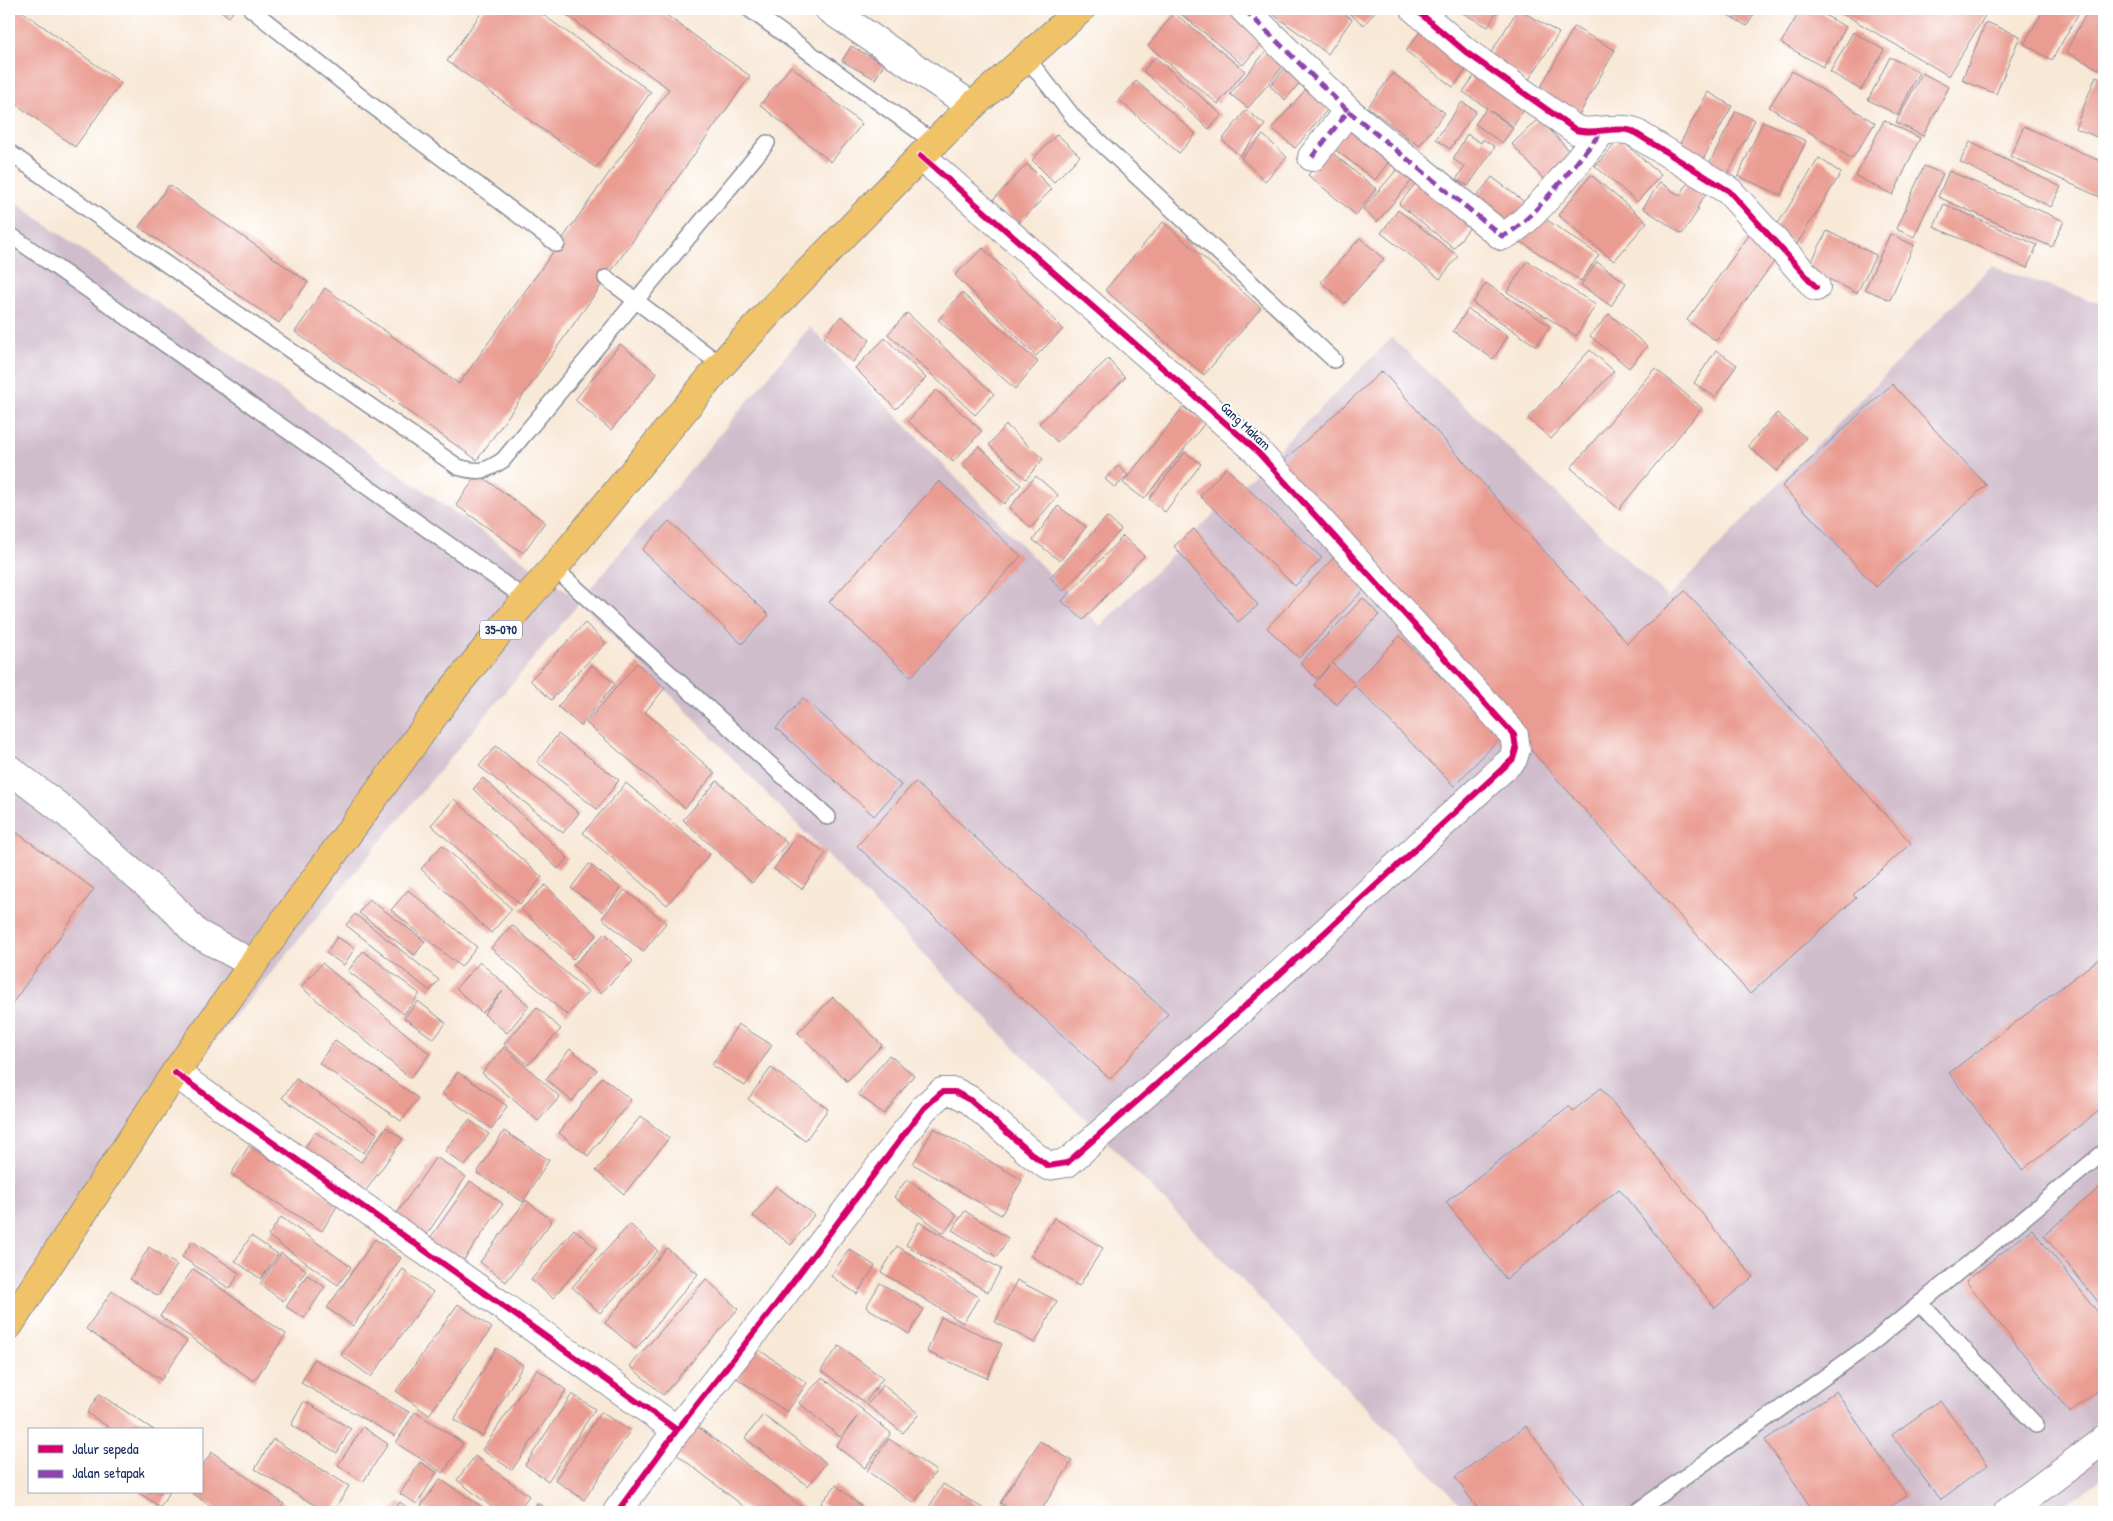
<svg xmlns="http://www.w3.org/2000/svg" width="2113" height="1521" viewBox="0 0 2113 1521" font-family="'Patrick Hand',sans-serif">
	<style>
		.industrial { fill: #d0bdcc }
		.building { fill: #ea9c92 }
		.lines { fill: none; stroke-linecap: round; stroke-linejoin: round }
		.lane-casing { stroke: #8a8c9a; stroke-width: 18 }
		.street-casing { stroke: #8a8c9a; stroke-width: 30 }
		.primary-casing { stroke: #8a8c9a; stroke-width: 30 }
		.lane { stroke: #fff; stroke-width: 15 }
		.street { stroke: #fff; stroke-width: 28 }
		.primary { stroke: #f1c369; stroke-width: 28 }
		.quiet { stroke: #8e44ad; stroke-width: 5; stroke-dasharray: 10 5; stroke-linecap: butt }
		.cycleway-casing { stroke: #fff; stroke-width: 9 }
		.cycleway { stroke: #d6006c; stroke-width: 6 }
		.labels { text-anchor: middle; stroke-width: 4; stroke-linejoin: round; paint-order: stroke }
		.shield { fill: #fff; stroke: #5f6d8e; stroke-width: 1 }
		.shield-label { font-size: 12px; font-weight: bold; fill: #1b2f5e }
		.street-label { font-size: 14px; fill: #1b2f5e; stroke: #fff }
	</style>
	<rect width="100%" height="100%" fill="#fff"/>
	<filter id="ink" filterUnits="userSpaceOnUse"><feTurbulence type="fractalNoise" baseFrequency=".02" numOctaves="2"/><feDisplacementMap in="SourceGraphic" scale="10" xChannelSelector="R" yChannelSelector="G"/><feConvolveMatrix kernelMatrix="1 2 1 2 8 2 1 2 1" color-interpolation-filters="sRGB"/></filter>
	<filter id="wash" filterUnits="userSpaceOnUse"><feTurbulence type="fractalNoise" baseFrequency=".0096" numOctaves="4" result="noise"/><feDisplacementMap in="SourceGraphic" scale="20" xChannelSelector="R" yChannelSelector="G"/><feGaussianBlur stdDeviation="1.12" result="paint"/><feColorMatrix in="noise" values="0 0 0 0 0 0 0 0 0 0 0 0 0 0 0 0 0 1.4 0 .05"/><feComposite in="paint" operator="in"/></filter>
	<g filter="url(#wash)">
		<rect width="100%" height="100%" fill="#f8e8d6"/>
		<path class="industrial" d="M9 198 580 601 810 327 1100 626 1392 338 1668 598 1991 266 2104 305V1477L2053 1512H1468L580 602 62 1224 9 1309Z"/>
		<g id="blocks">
			<path class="building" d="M9 9H19L121 83 75 147 9 99Z
				M218 9H235L229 17Z
				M484 9H535L651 92 596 168 447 61Z
				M558 9H658L750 76 477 460 295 332 325 288 459 384 669 89Z
				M1184 9H1229L1265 39 1243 65 1180 13Z
				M1268 9H1336L1352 19 1328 54 1267 10Z
				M1343 9H1377L1364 25Z
				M1455 9H1498L1488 27Z
				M1518 9 1559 33 1528 81 1489 56Z
				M1717 9H1757L1747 26Z
				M1801 9H1814L1846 27 1823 67 1781 43Z
				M1835 9H1989L1949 76Z
				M2044 9H2081L2052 60 2024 44Z
				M2088 9H2104V64L2101 70 2066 52Z
				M1174 13 1245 71 1218 104 1148 46Z
				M1986 22 2020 36 1996 94 1962 80Z
				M1423 27 1471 63 1453 87 1406 51Z
				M1574 27 1615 50 1579 115 1538 92Z
				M1853 32 1884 50 1861 90 1830 72Z
				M851 46 884 64 875 79 842 61Z
				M1268 49 1285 64 1248 108 1230 94Z
				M1155 57 1222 115 1209 129 1143 71Z
				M1890 57 1919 72 1898 115 1868 100Z
				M1290 62 1306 76 1285 100 1270 86Z
				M791 66 862 124 831 162 760 105Z
				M1479 69 1529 103 1513 126 1489 110 1513 128 1502 143 1475 124 1487 108 1463 92Z
				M1792 71 1875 123 1852 159 1769 107Z
				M1393 73 1445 113 1419 146 1368 107Z
				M1922 73 1949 87 1923 136 1896 122Z
				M2096 76 2104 79V140L2075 128Z
				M1136 81 1196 134 1179 153 1119 100Z
				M1306 89 1328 109 1295 148 1272 128Z
				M1708 92 1732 106 1701 163 1677 149Z
				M1462 102 1476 111 1450 149 1436 139Z
				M1246 110 1265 125 1240 156 1222 140Z
				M1736 111 1755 120 1728 174 1709 164Z
				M1539 118 1574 156 1546 182 1512 144Z
				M1884 120 1920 138 1893 195 1856 176Z
				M1763 121 1806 141 1781 195 1738 176Z
				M1352 124 1393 156 1375 180 1333 148Z
				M2024 126 2104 163V199L2010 156Z
				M1057 134 1080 156 1054 182 1032 160Z
				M1467 134 1481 143 1483 139 1495 147 1468 186 1456 179 1465 167 1453 159Z
				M1263 135 1287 157 1265 181 1241 158Z
				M1620 139 1661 175 1637 202 1595 166Z
				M1970 142 2061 187 2051 207 1960 162Z
				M1329 150 1376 189 1356 215 1308 175Z
				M1819 158 1841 173 1797 244 1774 230Z
				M1405 160 1419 172 1377 222 1363 209Z
				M1027 164 1052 189 1018 224 993 200Z
				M1924 166 1943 174 1914 237 1896 229Z
				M1949 171 2064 221 2052 247 1938 197Z
				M1591 175 1647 222 1614 261 1558 215Z
				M1492 177 1527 204 1509 227 1474 200Z
				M1691 177 1709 188 1697 208 1699 209 1682 234 1643 208 1660 182 1680 196Z
				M1416 183 1471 226 1454 248 1399 204Z
				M169 185 308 282 279 323 139 227Z
				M1944 204 2037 245 2027 268 1934 227Z
				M1398 210 1458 256 1440 279 1381 233Z
				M1535 212 1599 255 1581 281 1517 239Z
				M1163 222 1261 308 1204 375 1105 290Z
				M1827 231 1876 255 1857 293 1808 269Z
				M1750 234 1779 255 1716 341 1687 320Z
				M1890 234 1914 245 1890 300 1865 289Z
				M1360 238 1384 259 1345 303 1321 282Z
				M983 248 1063 329 1036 356 955 275Z
				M1527 261 1596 305 1576 336 1507 292Z
				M1597 262 1626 283 1611 306 1581 285Z
				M1486 283 1550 326 1536 346 1473 303Z
				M962 293 1038 362 1015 389 938 320Z
				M1468 309 1508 336 1493 359 1453 331Z
				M907 313 994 394 975 415 888 334Z
				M1609 314 1647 346 1629 368 1590 336Z
				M841 316 870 340 853 362 824 337Z
				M885 338 926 378 896 409 855 368Z
				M620 344 657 373 611 430 575 400Z
				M1590 350 1614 371 1551 439 1528 418Z
				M1716 350 1737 365 1715 397 1694 383Z
				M1108 359 1125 378 1057 442 1039 423Z
				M1655 368 1702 408 1619 509 1571 468Z
				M1382 371 1627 643 1685 591 1911 843 1853 895 1856 898 1750 994 1277 467Z
				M1892 384 1986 485 1876 587 1782 486Z
				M936 390 982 431 953 462 908 421Z
				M1183 407 1205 423 1144 499 1123 483Z
				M1777 413 1806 438 1777 471 1748 446Z
				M1006 425 1043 459 1026 479 989 445Z
				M979 446 1021 485 1004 504 962 465Z
				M1185 452 1201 464 1165 512 1149 499Z
				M1118 466 1128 475 1115 488 1105 479Z
				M1226 468 1322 558 1295 586 1200 496Z
				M478 474 545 522 523 553 456 505Z
				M1036 476 1058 495 1031 528 1009 508Z
				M939 481 1021 556 911 677 829 602Z
				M1058 506 1086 527 1060 561 1033 540Z
				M1107 517 1121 530 1063 591 1050 577Z
				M669 521 769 615 742 644 642 550Z
				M1194 529 1258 605 1238 622 1174 546Z
				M1123 536 1144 556 1083 620 1062 601Z
				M1335 556 1367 586 1299 658 1267 628Z
				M1363 598 1379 615 1332 663 1354 683 1400 636 1501 737 1454 786 1354 685 1337 705 1314 685 1330 665 1317 679 1300 663Z
				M585 623 606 643 551 700 530 680Z
				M637 663 665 688 645 712 715 773 685 808 586 723Z
				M592 665 615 684 581 726 558 707Z
				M803 698 901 785 874 816 776 728Z
				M558 734 619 780 597 809 537 762Z
				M496 746 579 813 563 833 479 766Z
				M483 778 568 858 558 869 473 789Z
				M717 781 787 843 752 883 683 820Z
				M915 782 1168 1014 1110 1079 857 846Z
				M626 783 710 854 667 905 583 833Z
				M454 799 542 877 520 904 431 825Z
				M9 827 94 889 11 1005 9 1003Z
				M798 834 826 853 802 889 774 869Z
				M442 845 512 909 491 933 421 869Z
				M589 864 621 888 603 912 571 888Z
				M545 885 597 935 573 959 521 909Z
				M408 890 477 947 461 967 391 910Z
				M625 890 666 923 643 952 602 918Z
				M369 899 425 941 415 955 359 913Z
				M355 914 439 980 430 991 346 925Z
				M512 925 588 992 567 1015 491 948Z
				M605 933 633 961 601 993 573 965Z
				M337 937 355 948 344 965 326 953Z
				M363 951 420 994 404 1014 348 971Z
				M2104 955V1107L2022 1170 1949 1073Z
				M480 962 529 1006 507 1033 484 1014 503 991 482 1013 456 988Z
				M322 963 430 1054 410 1078 301 987Z
				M833 997 882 1045 847 1081 798 1033Z
				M418 1001 446 1023 434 1039 404 1018Z
				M537 1007 561 1029 528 1065 504 1044Z
				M738 1024 772 1045 745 1086 712 1065Z
				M335 1040 418 1098 401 1121 319 1063Z
				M504 1047 560 1097 538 1121 482 1073Z
				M570 1049 597 1070 572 1101 546 1079Z
				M889 1055 914 1075 884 1114 858 1094Z
				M771 1068 828 1109 805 1141 748 1099Z
				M458 1072 507 1106 492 1129 442 1094Z
				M602 1077 631 1100 588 1156 559 1133Z
				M296 1079 377 1133 364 1153 282 1098Z
				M1601 1088 1753 1277 1715 1308 1619 1189 1506 1279 1446 1202 1569 1106 1573 1111Z
				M641 1116 669 1138 624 1194 596 1171Z
				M469 1120 489 1134 465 1166 445 1151Z
				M386 1127 403 1139 364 1193 348 1180 349 1178 304 1149 315 1132 361 1162Z
				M934 1128 1022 1180 1001 1215 913 1164Z
				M504 1131 549 1160 523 1202 477 1173Z
				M249 1146 339 1203 322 1231 231 1174Z
				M436 1157 466 1177 425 1237 395 1216Z
				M907 1179 957 1215 944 1233 894 1197Z
				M470 1181 503 1204 461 1264 428 1241Z
				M2104 1184V1309L2044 1235Z
				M776 1186 814 1215 791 1245 753 1216Z
				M526 1200 552 1221 506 1282 480 1262Z
				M965 1211 1008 1238 997 1257 952 1230Z
				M281 1217 351 1267 338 1285 268 1236Z
				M1054 1218 1103 1248 1079 1286 1031 1256Z
				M919 1222 1001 1269 988 1292 906 1245Z
				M630 1224 658 1251 600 1313 572 1287Z
				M574 1229 596 1248 553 1298 531 1280Z
				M2032 1229 2104 1320V1386L2070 1413 1966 1281Z
				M251 1236 278 1254 261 1279 235 1261Z
				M375 1239 401 1258 353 1326 327 1308Z
				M192 1241 239 1273 230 1289 182 1257Z
				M897 1246 979 1297 963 1323 881 1272Z
				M149 1247 177 1265 158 1296 130 1279Z
				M667 1248 698 1274 636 1349 605 1323Z
				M849 1249 875 1266 857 1294 831 1276Z
				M281 1253 306 1270 283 1301 260 1284Z
				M193 1269 286 1334 254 1381 160 1316Z
				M403 1269 433 1292 371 1377 341 1355Z
				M307 1275 325 1287 304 1318 286 1307Z
				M706 1279 738 1309 663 1395 630 1366Z
				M1017 1280 1057 1301 1035 1343 995 1322Z
				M880 1283 924 1309 909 1334 866 1307Z
				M112 1291 187 1341 161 1380 86 1329Z
				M458 1304 492 1328 429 1415 396 1391Z
				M941 1317 1002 1344 987 1378 927 1352Z
				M752 1345 807 1383 787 1412 732 1375Z
				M839 1346 883 1378 865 1403 821 1370Z
				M496 1348 523 1365 482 1436 454 1420Z
				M314 1359 409 1412 395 1436 301 1383Z
				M537 1369 566 1390 512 1470 482 1450Z
				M822 1377 891 1433 865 1468 836 1446 857 1417 840 1437 799 1403Z
				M883 1385 919 1414 903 1433 867 1405Z
				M1836 1391 1907 1496 1883 1512H1814L1765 1440Z
				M99 1394 154 1430H113L87 1413Z
				M572 1394 595 1409 548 1481 525 1465Z
				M1940 1400 1988 1465 1940 1500 1892 1435Z
				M304 1401 351 1429 337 1453 291 1425Z
				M415 1412 463 1443 443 1473 396 1443Z
				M601 1412 630 1431 584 1500 555 1480Z
				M763 1415 826 1463 808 1486 745 1438Z
				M696 1425 803 1508 799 1512H751L675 1453Z
				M1526 1426 1588 1512H1480L1455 1477Z
				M363 1427 388 1444 363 1482 338 1465Z
				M273 1439 349 1486 333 1512H326L255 1469Z
				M889 1439 936 1471 914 1503 867 1471Z
				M1040 1441 1072 1461 1040 1512H1014L1000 1503Z
				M212 1452 284 1504 277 1512H219L191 1492H201V1467Z
				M475 1456 529 1496 517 1512H498L457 1480Z
				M420 1462 437 1472 417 1504 400 1494Z
				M440 1479 490 1512H431L421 1506Z
				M943 1484 989 1512H933L928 1509Z
				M836 1485 868 1512H832L821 1503Z
				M138 1492H170L160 1507Z
				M400 1502 413 1512H391Z
				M537 1503 553 1512H532Z
				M813 1507 819 1512H809Z"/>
		</g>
	</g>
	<g filter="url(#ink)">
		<use href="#blocks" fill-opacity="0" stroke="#8a8c9a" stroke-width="1"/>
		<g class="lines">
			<g class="lane-casing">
				<path id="lane" d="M251 9 370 104 557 244
					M749 9 935 143
					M1026 57 1075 119 1334 360
					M9 152 100 218 458 467C479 473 485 472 503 460L767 143
					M9 234 526 599
					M606 278 721 365
					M554 568 828 817
					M1920 1303 2036 1425
					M1636 1512 1872 1343 2104 1152"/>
			</g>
			<g class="street-casing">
				<path id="street" d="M829 9 972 106
					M1244 9 1348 111 1312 157
					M1415 9 1467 53 1576 130C1594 135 1613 126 1632 131L1729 191 1816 287
					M1348 111 1502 236C1526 230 1584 153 1602 131
					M9 769 67 813 122 864 170 904 196 933 253 964
					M175 1073 677 1430
					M617 1512 677 1430 774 1307 924 1108 942 1092H955L970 1100 1033 1155 1048 1166 1067 1163 1244 1007 1513 759 1516 749 1514 735 1255 449 921 156
					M2008 1512 2104 1440"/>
			</g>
			<g class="primary-casing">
				<path id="primary" d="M9 1325 175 1073 253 964 451 692 526 599 554 568 721 365 777 304 921 156 972 106 1081 9"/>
			</g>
			<use href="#lane" class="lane"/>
			<use href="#street" class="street"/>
			<use href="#primary" class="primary"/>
			<path class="quiet" d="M1244 9 1348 111 1312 157
				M1348 111 1502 236C1526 230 1584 153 1602 131"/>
			<g class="cycleway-casing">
				<path id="cycleway" d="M1415 9 1467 53 1576 130C1594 135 1613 126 1632 131L1729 191 1816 287
					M175 1073 677 1430
					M617 1512 677 1430 774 1307 924 1108 942 1092H955L970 1100 1033 1155 1048 1166 1067 1163 1244 1007 1513 759 1516 749 1514 735 1255 449 921 156"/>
			</g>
			<use href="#cycleway" class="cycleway"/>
		</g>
	</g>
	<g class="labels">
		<rect class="shield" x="480" y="620.5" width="42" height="19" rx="4"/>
		<g class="shield-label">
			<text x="501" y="634">35-070</text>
		</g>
		<g class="street-label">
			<text transform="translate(1246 426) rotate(43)" y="5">Gang Makam</text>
		</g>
	</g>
	<rect width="2113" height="1521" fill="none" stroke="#fff" stroke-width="30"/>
	<rect x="28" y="1428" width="175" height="65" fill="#ffffff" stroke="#a4acbf"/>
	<rect x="38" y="1445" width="25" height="8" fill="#d6006c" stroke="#a4acbf"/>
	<text x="72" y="1454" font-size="15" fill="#1b2f5e">Jalur sepeda</text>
	<rect x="38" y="1470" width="25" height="8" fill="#8e44ad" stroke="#a4acbf"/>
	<text x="72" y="1478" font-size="15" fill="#1b2f5e">Jalan setapak</text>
</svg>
